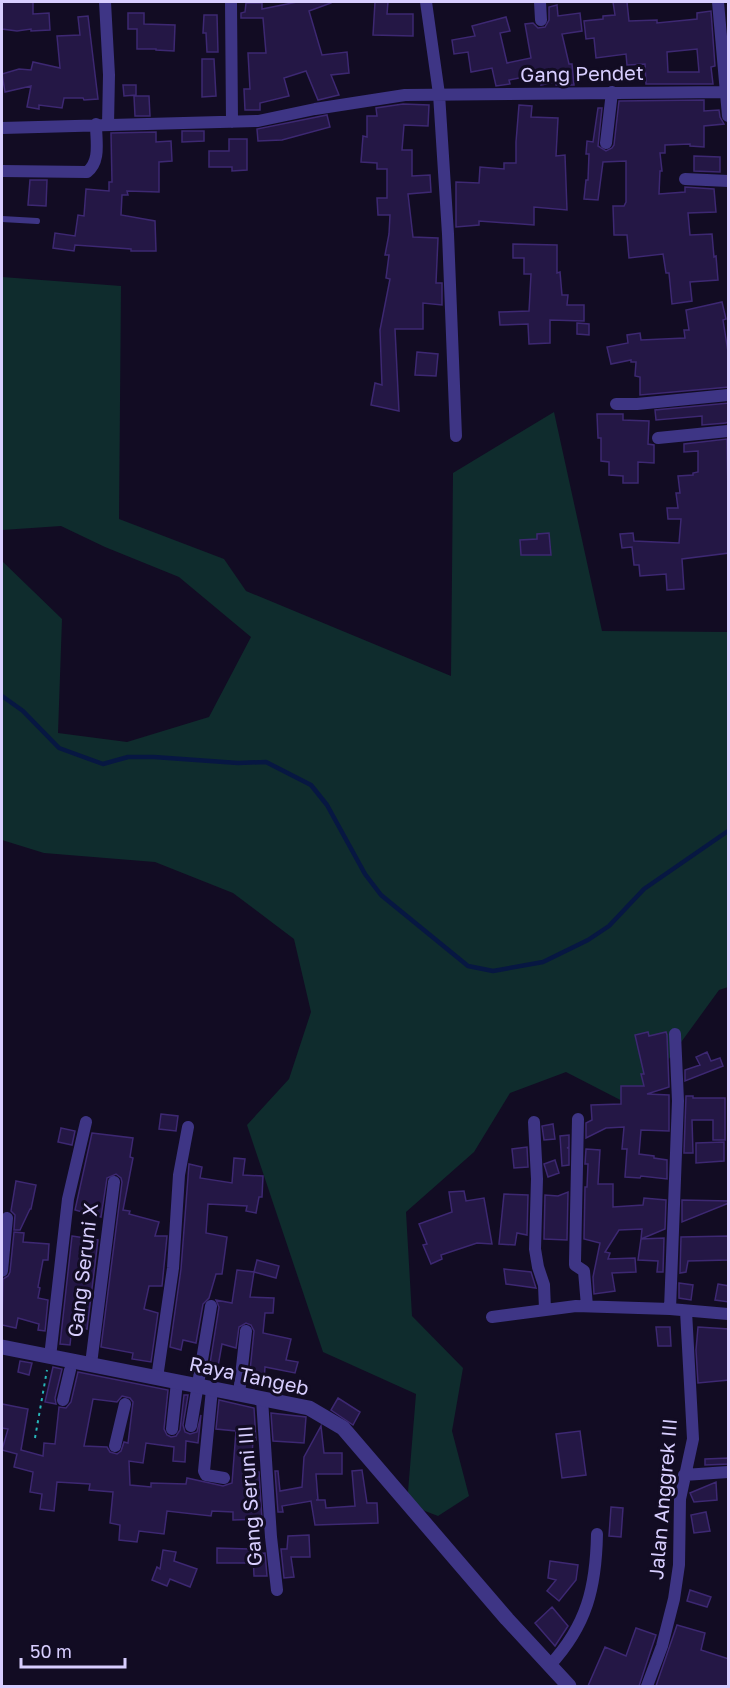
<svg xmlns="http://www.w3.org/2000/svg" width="730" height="1688" viewBox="0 0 730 1688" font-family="'Golos Text',sans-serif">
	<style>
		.green { fill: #0f2c2d }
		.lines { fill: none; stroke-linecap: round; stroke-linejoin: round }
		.stream { stroke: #071742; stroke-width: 4.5 }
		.building { fill: #241745; stroke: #3d2872; stroke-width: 1.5; fill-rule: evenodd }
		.path { stroke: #27b7ba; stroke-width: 2; stroke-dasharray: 3 4.5; stroke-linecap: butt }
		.service { stroke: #3e3585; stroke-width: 6 }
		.minor { stroke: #3e3585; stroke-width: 12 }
		.tertiary { stroke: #3e3585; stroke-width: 15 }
		.labels { text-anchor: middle; stroke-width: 6; stroke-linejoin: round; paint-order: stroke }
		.street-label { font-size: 20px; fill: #d8ceff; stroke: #120c23 }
	</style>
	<rect width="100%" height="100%" fill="#120c23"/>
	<path class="green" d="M2 277 121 286 119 519 224 559 246 591 451 676 453 473 554 412 602 631 728 632V987L719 990 634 1107 566 1072 510 1093 474 1152 406 1212 412 1316 463 1368 452 1431 469 1496 438 1516 407 1504 416 1394 323 1352 247 1125 289 1079 311 1012 294 939 233 893 155 862 44 853 2 840V561L62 619 58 733 127 742 209 717 251 637 179 577 105 547 61 526 2 530Z"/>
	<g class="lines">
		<path class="stream" d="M2 696 23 711 59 748 103 764 128 757H154L238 763 266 762 311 785 327 805 365 874 381 895 468 966 493 971 543 962 588 940 609 926 644 889 728 831"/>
	</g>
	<path class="building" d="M2 2H33V14L49 13 50 30 31 31V29L17 31 2 29Z
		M297 2H331V3L309 11 322 55 347 52 349 73 331 75 339 95 318 100 306 71 284 78 289 96 260 103V110H245L244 89H250L248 53H266L263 18H241V13L245 12 246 3H262V9Z
		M375 2H388L387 14H413V36L373 35Z
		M613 2H627L629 21 657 20V23L697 19V13L711 11 715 66 711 67 713 84H646L645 64 627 65 626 54 596 58 594 38 586 39 584 21 603 19V16L615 15ZM697 49 699 72H668L667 52Z
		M557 5 558 16 580 13 582 31 562 34 569 64H572L574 85H556L555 82 541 85 539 74 509 80 510 84 496 86 492 68 471 72 468 52 454 54 452 40 475 36 472 26 506 17 510 31 500 33 507 63 531 58 525 24 533 23 538 28 545 27 549 20V7Z
		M128 13H144V24L175 25 174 51 156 50V49H137V29H128Z
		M204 15H217L218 52H207L206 33H203Z
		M88 16 98 99 84 100 83 98H64L62 108 39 105V109L27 107 31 86 5 92 2 74 19 69 31 70 33 62 60 68 57 36 80 35 78 17Z
		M202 59H214L216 96 202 97Z
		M123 85H136V95L124 96Z
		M134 96H149L150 116H135Z
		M704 100V111L719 110 720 117 724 124 704 126V147L690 146V144L665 145V153H660L662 171H660L659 194 685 192V187L714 189 716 212 688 213 690 235 712 234 714 257 716 256 718 280 690 282 692 301 672 304 669 273H666L663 254 629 258 627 235H614L613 206H624L626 202V161L603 162 598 200 584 199 586 180H588L589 154H586L587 141 593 142 598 108H602L598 146 606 151 612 148 614 145 619 101Z
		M403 104 429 105 428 126 404 125 402 150H412V176L430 175 431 192 408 194 413 237 438 238 436 283H442V305L423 303V329H395L399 411 371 405 375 383 382 385 380 330 390 279 386 278 389 255H385L389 234 390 215H378L377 198H387V169H377V163L361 162 363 136 367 137V116H377L376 108Z
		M519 105 532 106 531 117 558 118 556 156 565 155 567 210 534 207V225L479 221V225L456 227V182L479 183 480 167 504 169V163H516V142Z
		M327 115 330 127 282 140 258 141 257 129Z
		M182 131H204V141L182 142Z
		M156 132V142L171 141 172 161 159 162V192L127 191 128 195H122L121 215 155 221 156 251H131V249L75 245 74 251 53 248 55 233 75 236 78 215 84 216 86 189 109 191V182H112L111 133Z
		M229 139H247V170L232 171V167H209V151H229Z
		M694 156 720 157V172L694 171Z
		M30 180H47L46 206 28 205Z
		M513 244 557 245V273L560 272 562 295H568L567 305H584V321L550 320V343L529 344 528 324 500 325 499 312 529 311 531 274H524V258H513Z
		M722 302 726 319 723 320 729 358V387L640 395V377L635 376 636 362H631V360L611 364 607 347 628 343 627 335 640 333 641 340 685 338 684 330H689L686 310Z
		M577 323 589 324V335L577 334Z
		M417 352 438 354 436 376 415 375Z
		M729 403V421L726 423 702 425V416L656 420 655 410Z
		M597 414H623V420L649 421 648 444 654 445V463L638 462V483H623V476L609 475V462L601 461V438H598Z
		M727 439 729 553 682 559 684 589 667 590 666 574 640 576 639 565H634L632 547 622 548 620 534 633 533 634 541 679 543 681 519H668L667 508H678L676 493H680L678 476 693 475V473L698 472V451L684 452V444Z
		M549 533 551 555H521L520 540 537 539V534Z
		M648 1032 649 1036 666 1032 667 1035 669 1087 647 1094 669 1095V1131L641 1130 639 1154 654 1156V1158L667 1160V1179L641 1176 640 1178 625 1177 627 1149H622L624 1127 606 1128 586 1138V1123L592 1120 591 1105 621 1104V1086H644L641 1074H644L635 1035Z
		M707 1052 711 1061 720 1058 723 1066 685 1081V1070L700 1065 696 1057Z
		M686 1096H693V1098H725V1140H713V1120H692L693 1153H684Z
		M161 1114 178 1116 176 1131 159 1129Z
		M553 1124 555 1139 544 1140 542 1126Z
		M61 1128 75 1131 72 1145 58 1142Z
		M92 1133 133 1138 130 1157 133 1158 123 1210 130 1211 129 1214 159 1222 155 1236H167L162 1286H149L144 1309 158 1313 151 1362 132 1359 133 1353 101 1347 122 1182 121 1178 116 1174 107 1178 101 1217 75 1210Z
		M569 1135V1147L567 1148H569V1165L562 1166 560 1136Z
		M724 1142V1161L696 1163V1143Z
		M527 1147 528 1167 514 1168 512 1149Z
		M586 1149 600 1150 598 1184H613V1207L643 1205 644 1198 666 1200 665 1229 641 1239 642 1229 619 1230 605 1252 610 1253 608 1259 635 1258 636 1272 612 1273 615 1291 594 1294 593 1277 600 1243 584 1239 585 1187H587L588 1164H585Z
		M234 1158 245 1159 243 1175 263 1176 262 1197H259L256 1213 246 1211 247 1206 208 1204 206 1233 227 1237 222 1274H216L209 1298 203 1304 196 1343 183 1340 181 1350 170 1347 181 1269 189 1164 202 1167 200 1178 232 1183Z
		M555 1160 559 1173 548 1177 544 1164Z
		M16 1181 36 1185 31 1209H30L20 1230H14L15 1215 11 1211Z
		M464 1191 466 1201 484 1198 492 1244 477 1243 441 1255 442 1259 431 1264 423 1245 427 1244 419 1224 452 1212 449 1192Z
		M568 1192 567 1240 544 1239 545 1195 558 1196Z
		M504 1194 528 1195 527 1235 517 1233 515 1245 499 1244Z
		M682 1200 729 1201V1203L682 1222Z
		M14 1232 24 1233 23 1242 49 1244 48 1260H43L38 1287 40 1288 38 1298 48 1300 45 1331 38 1330 39 1324 18 1318 16 1328 2 1325 3 1279 8 1276 10 1272Z
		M72 1236 98 1240 87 1329 72 1326 70 1345 60 1344Z
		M729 1236V1260L688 1261 686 1272 680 1273 681 1237Z
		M664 1238 663 1272H657L658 1261 638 1260 641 1239Z
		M257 1260 279 1266 276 1278 254 1272Z
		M504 1269 531 1272 536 1288 506 1284Z
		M237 1270 254 1272 250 1297 274 1298 273 1313H265L263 1333 291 1339 286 1360 298 1362 295 1373 265 1367 264 1382 249 1381 254 1331 251 1325 246 1323 239 1327 236 1348 222 1344 217 1372 209 1370 219 1307 216 1300 232 1303Z
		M679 1283 693 1285 691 1300 679 1298Z
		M718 1284 729 1286V1302L715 1300Z
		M656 1327H670L671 1346H658Z
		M698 1327 729 1329V1380L698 1383 696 1350Z
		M20 1361 32 1363 29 1375 18 1372Z
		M53 1367 62 1369 55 1398 56 1404 45 1402Z
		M78 1372 168 1390 164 1429 167 1435 171 1437 176 1436 180 1430 184 1395H188L183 1425 185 1432 190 1434 197 1432 201 1415 198 1443 186 1441 185 1462 173 1461 174 1447 146 1443 143 1463 129 1461 130 1485 151 1487V1483L186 1484 187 1478 223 1486 232 1483 236 1431 216 1429 219 1400 254 1408 256 1440H253L251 1473 259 1472 262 1519 233 1520V1512L212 1511 211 1516 167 1511 164 1534 139 1531 137 1542 119 1540 120 1525 110 1523 113 1492 89 1490 90 1484 57 1482 54 1511 40 1509 42 1494 30 1492 33 1472 14 1467 17 1454 2 1450 8 1429 2 1428V1404L28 1409 21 1450 43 1456 44 1443 55 1444 59 1407 66 1408 71 1402ZM122 1396 130 1398 133 1402 128 1443 124 1442 121 1451 117 1454 110 1452 107 1447 84 1446 93 1399 117 1402Z
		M338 1398 360 1412 353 1425 331 1410Z
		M271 1413 306 1417 304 1443 273 1441Z
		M321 1426 324 1453H342V1474H316L318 1500H316H325L326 1508 355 1506 352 1471 362 1470 367 1503H377L378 1523 315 1525 311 1501 282 1506 283 1512H278L275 1471H278L280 1491 302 1487 304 1457Z
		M580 1431 586 1475 562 1478 556 1434Z
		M729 1458V1464L705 1465V1459Z
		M716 1482 717 1500 694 1502 690 1493Z
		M611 1507 623 1508 621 1537 609 1536Z
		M706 1512 710 1531 694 1533 691 1515Z
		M309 1535 310 1557H291L294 1577 284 1578 281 1549H287L288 1536Z
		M217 1548 249 1549V1563H217Z
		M163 1550 176 1552 174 1561 197 1569 190 1587 170 1579 167 1586 152 1580 157 1567 160 1569Z
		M265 1553 267 1576H254L253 1554Z
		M550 1561 578 1565 576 1580 559 1601 547 1591 556 1580 548 1578Z
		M690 1590 711 1597 707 1607 687 1601Z
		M552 1607 568 1626 555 1646 535 1623Z
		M677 1625 705 1633 701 1650 729 1659V1686H656Z
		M636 1628 656 1635 639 1686H588L605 1647 626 1656Z"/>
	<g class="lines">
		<path class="path" d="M35 1438 47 1370"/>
		<path class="service" d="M2 219 37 221"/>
		<path class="minor" d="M105 2 109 75 108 125
			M231 2 232 122
			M426 2 439 94 448 234 456 436
			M540 2 541 20
			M718 2 728 116
			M2 128 258 121 315 109 405 95 726 92
			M606 143 612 92
			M2 171 87 172C101 161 96 141 96 124
			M685 179 728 181
			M616 404H637L728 395
			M658 438 728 431
			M578 1119 575 1261V1265L584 1271 587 1306
			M534 1122 537 1179 535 1249 538 1267 544 1285 545 1309
			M2 1271 7 1218
			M670 1309 678 1101 675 1034
			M492 1317 576 1306 670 1309 728 1314
			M50 1357 68 1199 86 1122
			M91 1364 114 1182
			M157 1378 173 1268 179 1175 188 1127
			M212 1389 204 1471 206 1475 224 1478
			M239 1394 246 1331
			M262 1399 271 1537 277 1590
			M63 1400 70 1370
			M191 1426 211 1306
			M172 1429 177 1382
			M115 1446 125 1404
			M684 1475 728 1472
			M550 1665C587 1625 596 1587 597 1534
			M647 1686 662 1646 674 1599 679 1565 680 1499 693 1439 686 1311"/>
		<path class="tertiary" d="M2 1347 309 1408 343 1428 507 1619 569 1686"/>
	</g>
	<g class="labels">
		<g class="street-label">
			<text transform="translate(582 74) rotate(-1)" y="7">Gang Pendet</text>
			<text transform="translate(83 1270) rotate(-83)" y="7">Gang Seruni X</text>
			<text transform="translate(249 1376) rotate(12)" y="7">Raya Tangeb</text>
			<text transform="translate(250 1496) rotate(-94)" y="7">Gang Seruni III</text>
			<text transform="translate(663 1499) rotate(-85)" y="7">Jalan Anggrek III</text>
		</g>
	</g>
	<rect width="730" height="1688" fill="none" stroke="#d8ceff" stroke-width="6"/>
	<path d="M21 1658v9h104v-9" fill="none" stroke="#d8ceff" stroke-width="3"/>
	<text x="30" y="1658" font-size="18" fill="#d8ceff" stroke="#120c23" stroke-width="4.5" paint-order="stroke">50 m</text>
</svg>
